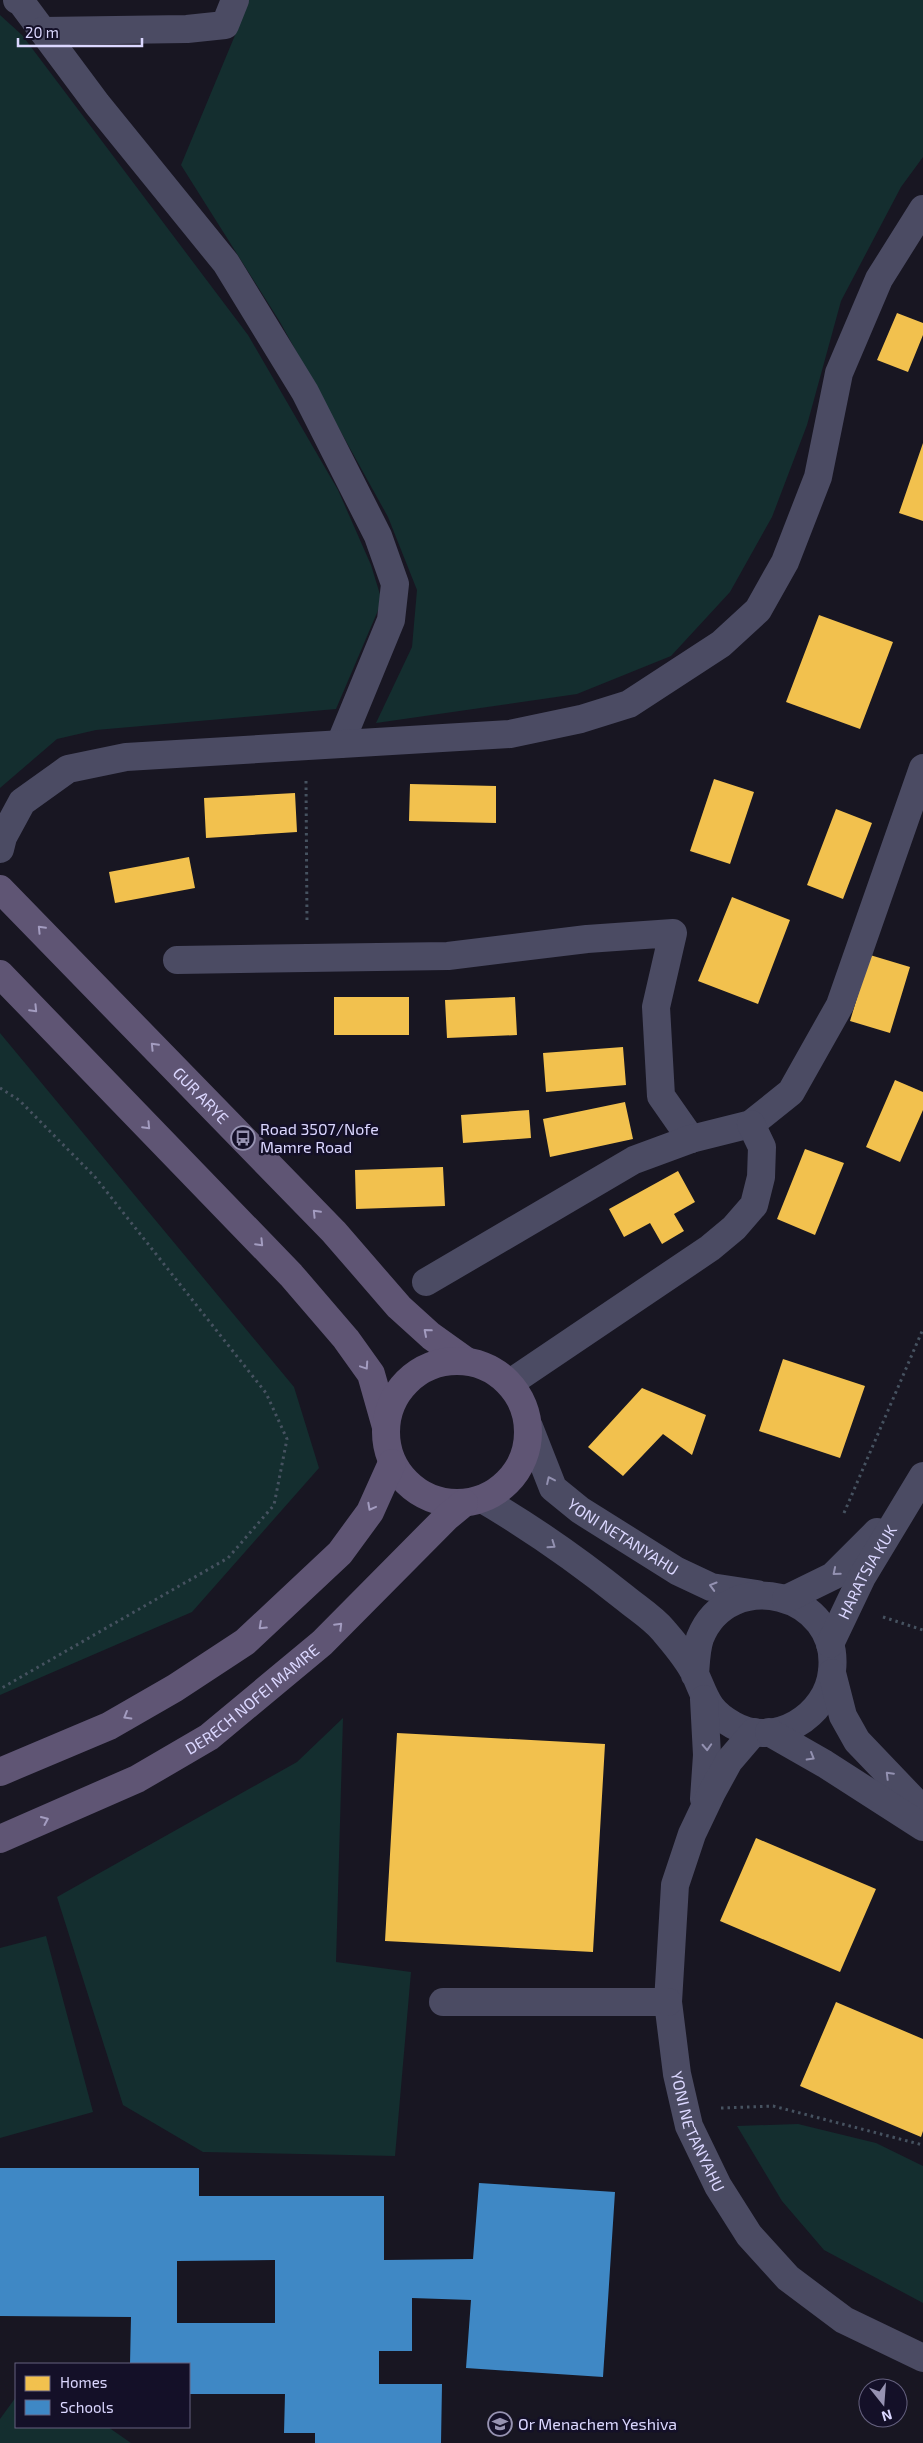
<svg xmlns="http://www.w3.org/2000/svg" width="923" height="2443" viewBox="0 0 923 2443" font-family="'Exo 2',sans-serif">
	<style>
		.green { fill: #142e2f }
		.homes { fill: #f2c14e }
		.schools { fill: #3f88c5; fill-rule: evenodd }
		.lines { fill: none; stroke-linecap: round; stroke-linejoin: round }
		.path { stroke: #465260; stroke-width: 3; stroke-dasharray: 2.5 4; stroke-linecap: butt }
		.minor { stroke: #4b4b63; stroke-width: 28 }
		.major { stroke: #5f5574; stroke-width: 28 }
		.oneway { stroke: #a39cc0 }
		.oneway2 { stroke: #9391b1 }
		.labels { text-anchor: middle; stroke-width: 5; stroke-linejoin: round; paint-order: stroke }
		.street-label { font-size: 16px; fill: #dbd7ff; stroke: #141028 }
		.poi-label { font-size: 16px; fill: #dbd7ff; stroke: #141028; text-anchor: start }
	</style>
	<rect width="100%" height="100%" fill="#181622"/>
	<path class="green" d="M235 0H923V157L901 187 841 301 807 425 772 517 730 592 671 656 577 694 376 723 412 647 417 590 388 517 280 322 181 165 238 28Z
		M0 15 22 35 248 335 338 490 371 565 382 601 336 709 96 730 57 739 0 788Z
		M0 1033 294 1387 319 1468 192 1612 0 1695Z
		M343 1718 336 1962 411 1972 395 2156 203 2152 123 2105 57 1897 297 1762Z
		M46 1936 93 2112 0 2138V1948Z
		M798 2124 876 2143 923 2166V2303L824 2250 782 2201 737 2126Z
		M16 2397V2427H108L131 2443H0V2419Z"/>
	<path class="homes" d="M897 313 923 323V335L908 372 877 360Z
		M923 443V521L899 513Z
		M819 615 893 642 860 729 786 702Z
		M714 779 754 792 730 864 690 851Z
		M410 784 496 786V823L409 821Z
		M295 793 297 832 206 838 204 798Z
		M836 809 872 823 843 899 807 885Z
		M189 857 195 888 115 903 109 872Z
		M732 897 790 920 758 1004 698 981Z
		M870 955 910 967 890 1033 850 1021Z
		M334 997H409V1035H334Z
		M515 997 517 1035 447 1038 445 1000Z
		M623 1047 626 1085 546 1092 543 1053Z
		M895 1080 923 1092V1110L900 1162 866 1147Z
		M625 1102 633 1139 550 1157 543 1119Z
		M529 1110 531 1138 463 1143 461 1115Z
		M805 1149 844 1163 815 1235 777 1219Z
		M443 1167 445 1206 356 1209 355 1170Z
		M678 1171 695 1202 674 1214 684 1231 662 1244 650 1223 624 1237 609 1209Z
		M783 1359 865 1386 840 1458 759 1431Z
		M642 1388 706 1415 692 1455 663 1434 623 1476 588 1447Z
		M397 1733 605 1744 593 1952 385 1941Z
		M756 1838 876 1889 840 1972 720 1921Z
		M836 2002 923 2039V2131L921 2137 800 2086Z"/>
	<path class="schools" d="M0 2168H199V2196H384V2260L473 2259 479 2183 615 2192 603 2377 466 2368 471 2300 412 2298V2351H379V2384H442L441 2443H315V2433H284L285 2394H189V2364H130L131 2317 0 2316ZM275 2260V2323H177V2261Z"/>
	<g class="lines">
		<path class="path" d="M306 781 307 923
			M0 1088 19 1100 95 1177 266 1393 287 1439 274 1505 228 1558 0 1689
			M844 1513 923 1329
			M883 1617 923 1630
			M721 2108 773 2106 923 2145"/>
		<g class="minor">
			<path d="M17 0 21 2 97 104 226 263 305 392 378 536 395 584 391 620 340 744"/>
			<path d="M43 31 187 29 225 25 235 0"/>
			<path d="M0 849 3 837 22 802 68 769 126 757 510 734 581 719 629 704 721 644 758 610 785 562 818 477 839 373 879 279 923 209"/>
			<path d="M177 960 448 956 587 939 673 933 656 1007 661 1096 691 1139"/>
			<path d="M426 1282 634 1160 691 1139 751 1124 791 1092 840 1005 923 768"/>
			<path d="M510 1383 710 1248 734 1228 754 1205 761 1177 762 1147 751 1124"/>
			<path id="s1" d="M529 1427 553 1488 580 1510 677 1571 711 1587 757 1594"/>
			<path d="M482 1499C532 1528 580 1562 625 1598 637 1608 653 1618 663 1630 674 1643 689 1660 696 1676 706 1699 708 1711 733 1725 774 1749 828 1716 832 1671 841 1593 729 1565 700 1638 696 1650 696 1662 695 1675"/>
			<path d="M786 1599 833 1576 877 1532"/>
			<path id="s2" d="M830 1644 862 1577 923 1476"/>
			<path d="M832 1673 843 1716 857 1741 923 1810"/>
			<path d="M704 1699 707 1755 704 1799"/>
			<path id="s3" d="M754 1732 729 1761 712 1792 692 1834 675 1885 668 2002 677 2074 689 2126 718 2186 749 2235 788 2278 844 2320 923 2358"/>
			<path d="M769 1732 825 1764 923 1827"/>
			<path d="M443 2002H668"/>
		</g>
		<g class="major">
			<path id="s4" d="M0 889 334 1232 399 1307 431 1336 466 1361"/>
			<path d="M0 974 291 1275 346 1339 371 1374 386 1427"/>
			<circle cx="457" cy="1432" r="71"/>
			<path d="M0 1772 109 1726 175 1688 245 1642 340 1553 370 1512 392 1463"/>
			<path id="s5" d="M0 1839 137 1779 209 1737 322 1643 447 1517 464 1503"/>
		</g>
	</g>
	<defs><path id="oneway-chevron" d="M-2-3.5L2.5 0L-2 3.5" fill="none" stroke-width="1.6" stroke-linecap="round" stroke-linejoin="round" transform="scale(1.25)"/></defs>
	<g class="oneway">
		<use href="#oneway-chevron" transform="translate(41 929) rotate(-134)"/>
		<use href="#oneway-chevron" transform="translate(34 1009) rotate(46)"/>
		<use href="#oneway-chevron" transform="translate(154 1046) rotate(-134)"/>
		<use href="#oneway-chevron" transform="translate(147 1126) rotate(46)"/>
		<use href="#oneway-chevron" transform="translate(316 1213) rotate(-134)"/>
		<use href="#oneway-chevron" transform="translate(260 1243) rotate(46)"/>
		<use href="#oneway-chevron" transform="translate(427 1332) rotate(-139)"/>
		<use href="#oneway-chevron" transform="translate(365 1366) rotate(56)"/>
		<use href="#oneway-chevron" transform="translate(371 1507) rotate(118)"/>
		<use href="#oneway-chevron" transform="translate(262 1626) rotate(137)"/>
		<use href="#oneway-chevron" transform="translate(339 1626) rotate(-45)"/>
		<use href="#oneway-chevron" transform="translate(127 1716) rotate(150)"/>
		<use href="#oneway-chevron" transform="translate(45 1820) rotate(-24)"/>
	</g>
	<g class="oneway2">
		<use href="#oneway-chevron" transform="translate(550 1480) rotate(-115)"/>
		<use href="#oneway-chevron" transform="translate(552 1545) rotate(35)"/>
		<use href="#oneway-chevron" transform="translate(836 1572) rotate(140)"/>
		<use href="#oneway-chevron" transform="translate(713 1586) rotate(-164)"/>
		<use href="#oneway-chevron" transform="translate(707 1747) rotate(87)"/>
		<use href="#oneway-chevron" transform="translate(811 1757) rotate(30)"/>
		<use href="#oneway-chevron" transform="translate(889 1775) rotate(-135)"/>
	</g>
	<defs>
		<g id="bus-ring" transform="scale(1.25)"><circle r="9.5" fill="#141028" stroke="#9793b2" stroke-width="1.5"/><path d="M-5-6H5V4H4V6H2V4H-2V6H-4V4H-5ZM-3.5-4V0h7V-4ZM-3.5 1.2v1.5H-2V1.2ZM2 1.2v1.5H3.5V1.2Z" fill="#9793b2"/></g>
		<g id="school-ring" transform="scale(1.25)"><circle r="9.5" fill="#141028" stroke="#9793b2" stroke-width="1.5"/><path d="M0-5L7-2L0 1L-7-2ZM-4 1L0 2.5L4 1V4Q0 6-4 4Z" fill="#9793b2"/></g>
	</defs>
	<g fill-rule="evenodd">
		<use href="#bus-ring" x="243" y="1138"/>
		<use href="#school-ring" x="500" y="2424"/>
	</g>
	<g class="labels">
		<g class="street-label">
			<text dy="6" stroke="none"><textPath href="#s4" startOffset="288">GUR ARYE</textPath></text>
			<text dy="6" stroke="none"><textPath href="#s1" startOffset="151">YONI NETANYAHU</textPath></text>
			<text dy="6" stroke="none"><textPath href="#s2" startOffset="81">HARATSIA KUK</textPath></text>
			<text dy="6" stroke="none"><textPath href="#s5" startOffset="290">DERECH NOFEI MAMRE</textPath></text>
			<text dy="6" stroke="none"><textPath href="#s3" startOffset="425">YONI NETANYAHU</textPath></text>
		</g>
		<g class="poi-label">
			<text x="260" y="1135">Road 3507/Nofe<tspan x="260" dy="18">Mamre Road</tspan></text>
			<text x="518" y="2430">Or Menachem Yeshiva</text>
		</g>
	</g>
	<rect x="15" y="2363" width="175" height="65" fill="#141028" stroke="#64607e"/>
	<rect x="25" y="2376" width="25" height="15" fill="#f2c14e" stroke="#64607e"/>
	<text x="60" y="2388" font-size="15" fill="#dbd7ff">Homes</text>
	<rect x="25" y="2400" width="25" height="15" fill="#3f88c5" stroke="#64607e"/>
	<text x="60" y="2413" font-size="15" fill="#dbd7ff">Schools</text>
	<g transform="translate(883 2403) rotate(163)"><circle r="24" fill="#141028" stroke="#64607e"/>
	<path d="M0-4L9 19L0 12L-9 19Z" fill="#9793b2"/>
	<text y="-8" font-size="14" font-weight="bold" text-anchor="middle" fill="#dbd7ff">N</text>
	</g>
	<path d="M18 38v8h124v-8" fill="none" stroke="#dbd7ff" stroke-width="2.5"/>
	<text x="25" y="38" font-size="15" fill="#dbd7ff" stroke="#141028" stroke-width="4" paint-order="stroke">20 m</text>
</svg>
